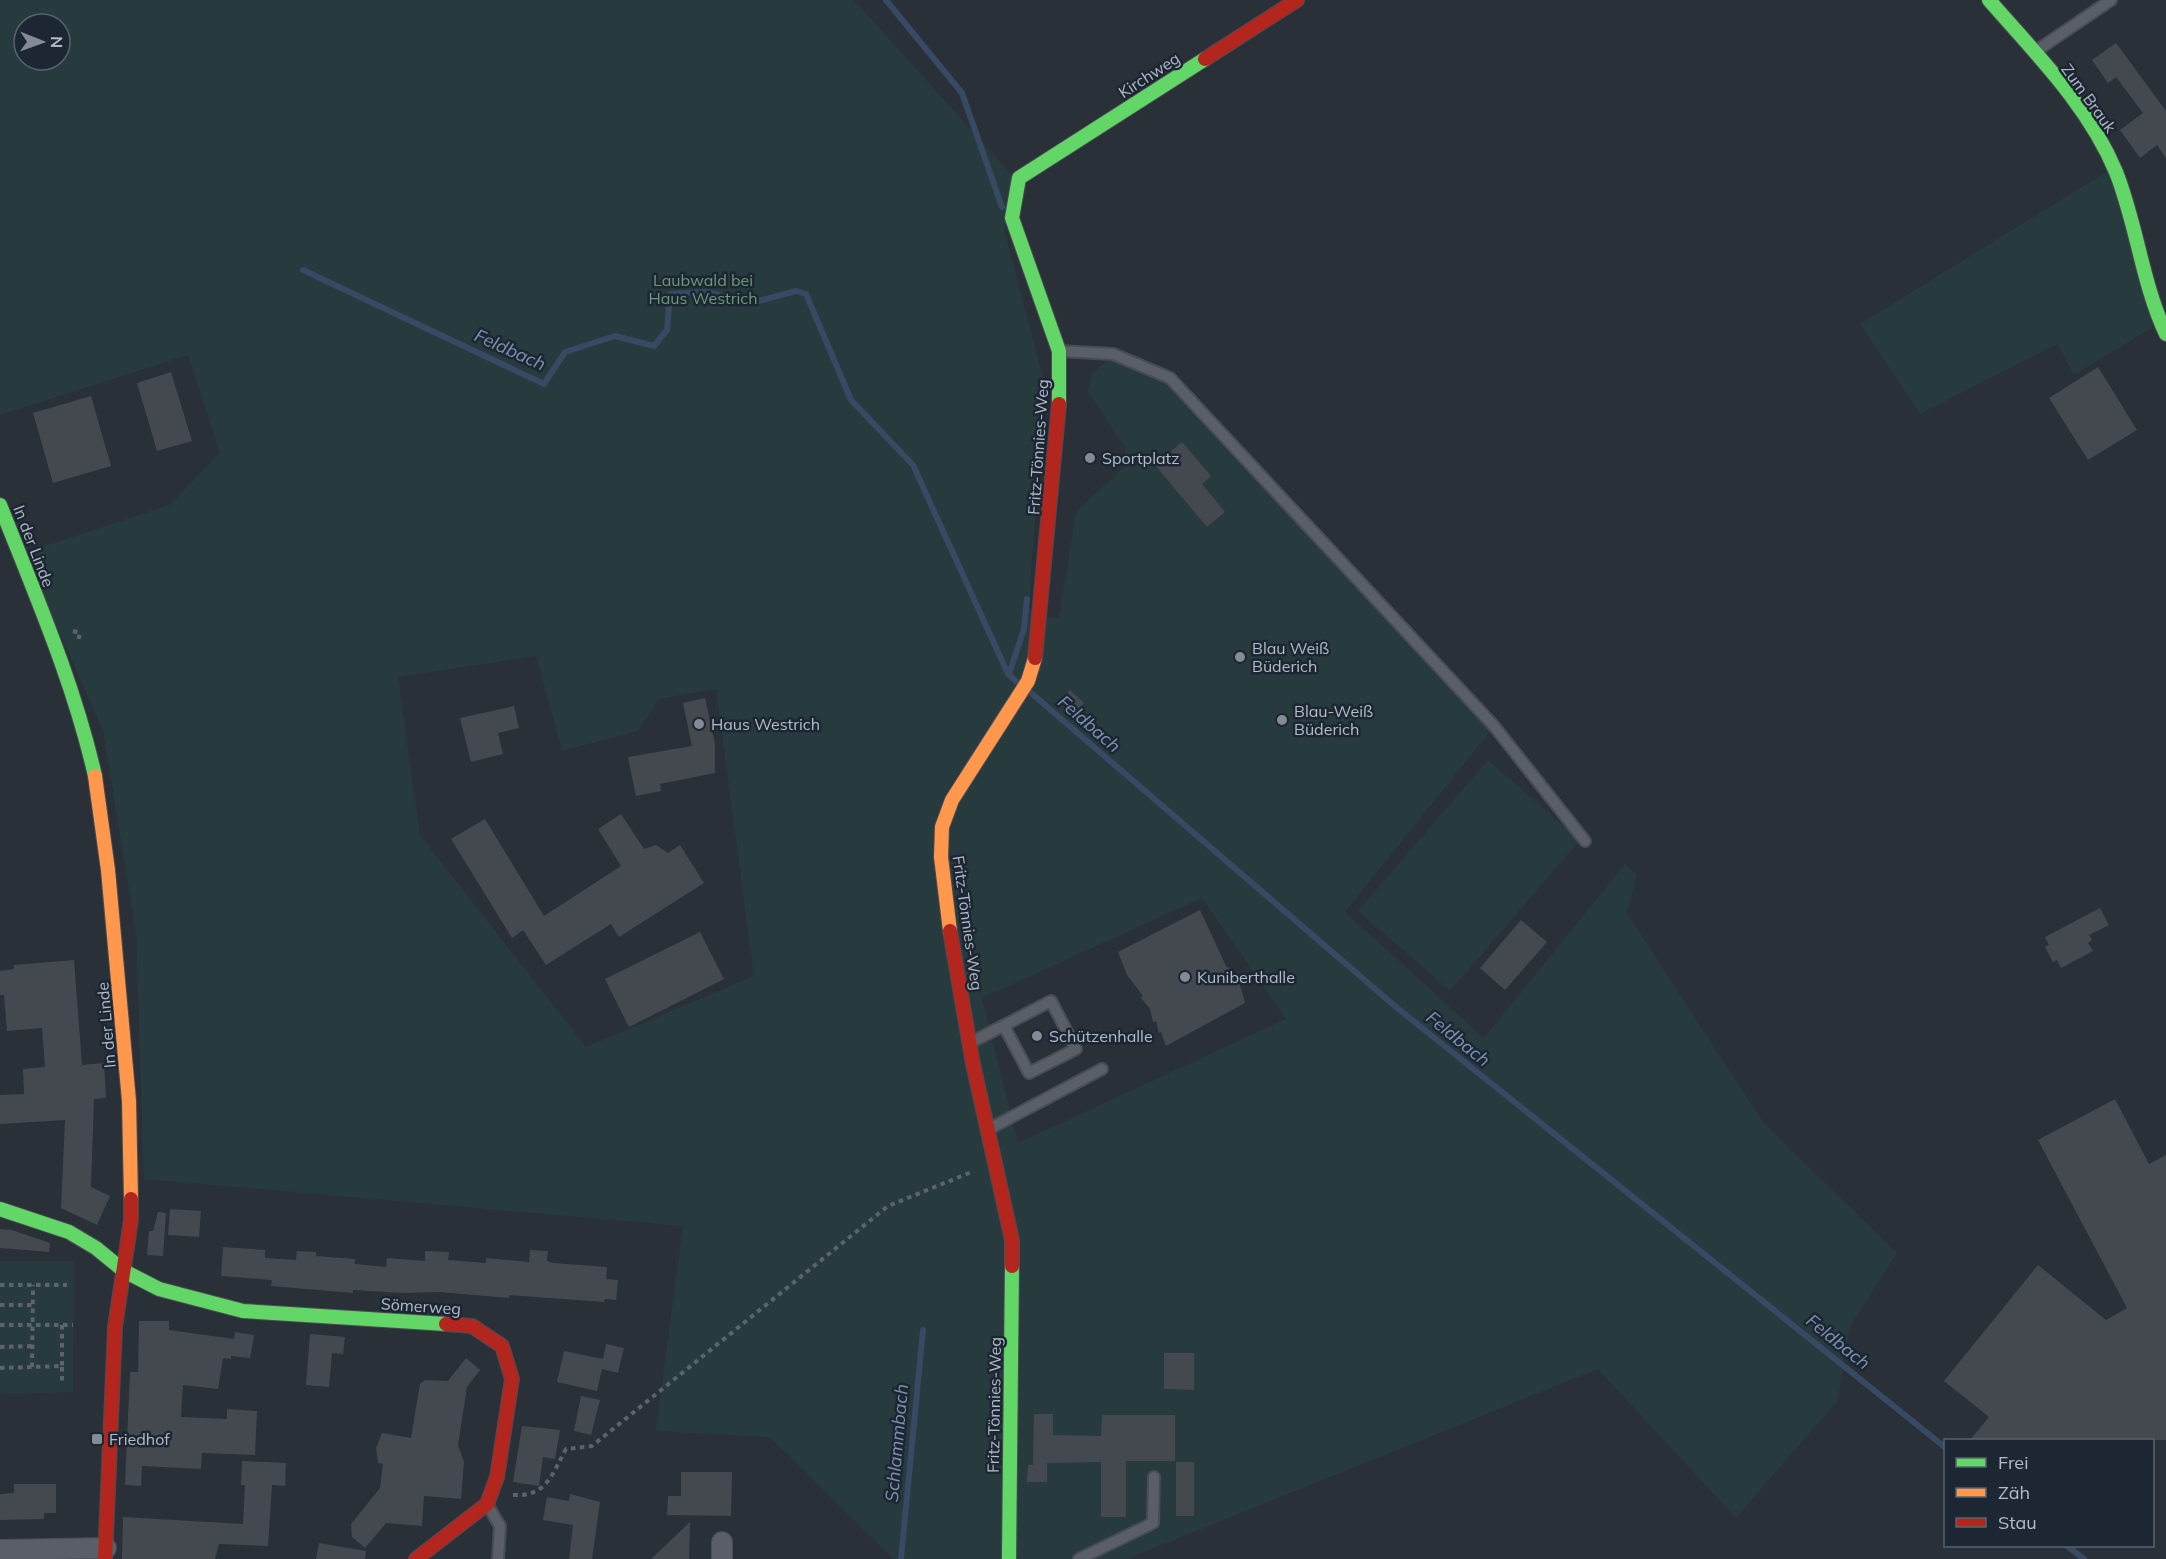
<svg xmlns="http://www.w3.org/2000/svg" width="2166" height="1559" viewBox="0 0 2166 1559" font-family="Mulish,sans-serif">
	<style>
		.green { fill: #273a3e; fill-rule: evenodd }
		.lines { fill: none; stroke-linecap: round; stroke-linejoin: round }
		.stream { stroke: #384963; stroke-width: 6 }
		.building { fill: #444950 }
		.lane-casing { stroke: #484c53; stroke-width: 14 }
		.street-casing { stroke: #484c53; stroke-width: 22 }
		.fast-casing { stroke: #484c53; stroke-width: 16 }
		.slow-casing { stroke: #484c53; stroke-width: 16 }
		.jam-casing { stroke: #484c53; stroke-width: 16 }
		.path { stroke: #5d636a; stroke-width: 4; stroke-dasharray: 4.5 4.5; stroke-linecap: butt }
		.lane { stroke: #5a5e66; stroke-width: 10 }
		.street { stroke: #5a5e66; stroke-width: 20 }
		.fast { stroke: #63d668; stroke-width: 14 }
		.slow { stroke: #ff974d; stroke-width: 14 }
		.jam { stroke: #b3261e; stroke-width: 14 }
		.poi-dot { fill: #848b96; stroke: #1d2633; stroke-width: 2 }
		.labels { text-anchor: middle; stroke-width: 5; stroke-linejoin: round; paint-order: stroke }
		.street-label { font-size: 16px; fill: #b4bcc9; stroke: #1d2633 }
		.park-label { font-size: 16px; fill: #6b9a76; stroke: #1d2633 }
		.poi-label { font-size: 16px; fill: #b4bcc9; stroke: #1d2633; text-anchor: start }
		.water-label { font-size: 18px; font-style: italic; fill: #7c92b1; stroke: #1d2633 }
	</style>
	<rect width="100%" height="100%" fill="#2a3038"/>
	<path class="green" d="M0 0H854L1011 174 1005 233 1044 381 1029 607 1036 617 1059 618 1076 512 1123 468 1125 448 1088 391 1092 374 1113 355 1167 380 1492 729 1345 912 1484 1038 1625 864 1637 875 1627 913 1763 1122 1897 1253 1850 1327 1838 1400 1736 1518 1598 1369 1127 1559H893L770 1437 656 1431 683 1226 144 1179 136 933 103 730 24 553 169 505 220 453 188 355 0 415ZM24 24H60V60H24ZM536 656 562 751 638 731 659 699 716 689 754 976 586 1047 420 835 398 677ZM1202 898 1286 1019 1018 1143 982 998Z
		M2111 169 2153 327 2074 375 2057 344 1920 414 1860 324Z
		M1488 760 1580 840 1450 991 1358 911Z
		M0 1261H74L73 1392 0 1394Z"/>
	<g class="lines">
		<path class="stream" d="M886 0 962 93 1002 207
			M303 270 544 384 565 352 615 336 654 346 667 330 670 294 707 292 751 303 796 291 806 294 851 400 913 465 1008 674 1017 682
			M1009 674 1024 629 1027 599
			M1030 692 1396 1007 1946 1448
			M2067 1546 2084 1559
			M901 1559 923 1330"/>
	</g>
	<path class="building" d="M2116 43 2166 111V158L2157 145 2140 158 2120 130 2143 113 2116 77 2108 83 2092 60Z
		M2098 367 2137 430 2088 460 2049 398Z
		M171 372 192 441 157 451 137 383Z
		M91 396 111 466 53 483 33 413Z
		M1182 442 1211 476 1202 484 1225 512 1207 527 1155 465Z
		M1070 690 1084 703 1074 714 1059 702Z
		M705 698 715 744V773L660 784 661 791 636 796 628 757 692 746 683 703Z
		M514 706 519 728 498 733 503 754 471 762 460 718Z
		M621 814 644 849 656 845 668 853 680 845 704 883 619 937 611 924 546 965 523 930 512 938 451 839 485 819 544 916 621 866 598 829Z
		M2100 908 2109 925 2089 935 2092 940 2088 943 2093 951 2061 968 2057 960 2053 962 2045 947 2049 945 2045 937Z
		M1200 910 1227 968 1229 967 1241 988 1245 1003 1166 1046 1161 1032 1159 1033 1156 1021 1153 1022 1150 1009 1141 998 1143 996 1127 975 1118 952Z
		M1521 920 1547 942 1505 990 1480 968Z
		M700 932 724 979 629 1027 605 979Z
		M74 960 82 1065 104 1063 106 1098 94 1099 91 1187 110 1196 97 1225 61 1208 65 1120 0 1124V1095L24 1094 23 1069 45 1067 42 1028 7 1031 4 995H0V971L14 969V965Z
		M2115 1099 2149 1164 2166 1155V1440H1970L1989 1417 1944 1381 2038 1265 2106 1320 2127 1308 2038 1140Z
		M170 1209 201 1211 199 1237 168 1235Z
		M158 1212 166 1213 163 1256 147 1255 149 1231H153Z
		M0 1229 12 1230 50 1243 49 1252 0 1248Z
		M223 1247 265 1250V1258L296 1260 297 1251 316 1252V1256L355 1259V1264L386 1267 387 1258 425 1261V1251L449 1252 448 1260 486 1263V1258L529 1262 530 1250 548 1251 547 1261 553 1263 607 1267 606 1279 618 1280 616 1300 605 1299 604 1302 509 1295V1298L440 1292 403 1293 353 1290V1293L271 1286 272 1280 221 1276Z
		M139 1321H169V1330L234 1339 235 1332 254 1335 250 1358 231 1356V1359L223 1358 218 1389 183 1385 181 1417 227 1419V1409L257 1411 255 1455 202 1453 201 1469 142 1466 141 1486 125 1485 130 1372H138Z
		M310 1334 345 1337 343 1354 332 1353 329 1387 306 1385Z
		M606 1344 624 1348 618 1373 602 1369 597 1391 557 1382 564 1351 603 1359Z
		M1164 1353H1194V1390L1164 1389Z
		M466 1358 480 1370 467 1387 458 1445 464 1462 461 1499 424 1496 422 1526 386 1523 365 1548 352 1537 351 1524 380 1488 383 1464 378 1463 376 1448 382 1433 411 1438 420 1384 425 1380 448 1381Z
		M581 1396 600 1400 591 1435 574 1431Z
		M1034 1414H1053V1435L1101 1436 1102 1415H1175V1461H1126V1517H1101V1462L1047 1463V1482H1027L1028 1465H1033Z
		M522 1426 560 1430 555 1459 543 1457 539 1486 513 1482Z
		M242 1461 286 1463 285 1486 272 1485 268 1546 219 1544 215 1559H122L123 1517 243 1524 245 1485H241Z
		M1176 1462H1194V1516H1176Z
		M681 1472H732L731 1516 667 1515 668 1496H681Z
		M14 1484H56V1513H44V1519L0 1520V1494L14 1493Z
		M570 1494 600 1502 592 1559H569L573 1525 543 1520 547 1497 569 1501Z
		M690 1522 689 1559H651Z
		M319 1543 366 1551 365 1559H316Z"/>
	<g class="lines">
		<g class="lane-casing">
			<path id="lane" d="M2036 51 2111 0
				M1060 351 1113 354 1170 378 1494 726 1585 841
				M970 1043 1051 1001 1076 1049 1029 1073 1004 1026
				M989 1129 1102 1069
				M487 1504 500 1526 498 1559
				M1079 1559 1153 1523 1154 1477"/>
		</g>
		<g class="street-casing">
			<path id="street" d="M0 1550 106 1548
				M722 1559V1542"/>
		</g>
		<g class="fast-casing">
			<path id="fast" d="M1989 0C2036 54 2088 105 2116 172 2137 225 2142 283 2166 334
				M1059 404V351L1012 218 1019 178 1205 59
				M0 505C35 594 74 683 95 776
				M0 1209 69 1232 96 1248 124 1271 159 1289 243 1311 446 1324
				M1009 1559 1012 1266"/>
		</g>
		<g class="slow-casing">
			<path id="slow" d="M95 776 108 870 129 1101 131 1199
				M950 931 941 857 942 827 952 800 1028 681 1035 658"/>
		</g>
		<g class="jam-casing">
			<path id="jam" d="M1205 59 1297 0
				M1035 658 1059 404
				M950 931 973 1064 1012 1240V1266
				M105 1559 115 1327 131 1220V1199
				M416 1559 487 1504 497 1477 512 1379 502 1346 472 1326 446 1324"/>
		</g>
		<path class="path" d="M73 631 80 633 78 641
			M0 1285H67
			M0 1305H33
			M0 1325H73
			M62 1325V1366
			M0 1347 32 1346
			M32 1367 33 1285
			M0 1368 62 1366V1383
			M513 1495C547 1497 552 1474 566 1449L592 1446 888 1206 974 1171"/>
		<use href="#lane" class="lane"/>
		<use href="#street" class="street"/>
		<use href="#fast" class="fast"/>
		<use href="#slow" class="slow"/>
		<use href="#jam" class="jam"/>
	</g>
	<g class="poi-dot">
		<circle cx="1090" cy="458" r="6"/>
		<circle cx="1240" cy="657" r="6"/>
		<circle cx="1282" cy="720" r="6"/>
		<circle cx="699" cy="724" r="6"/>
		<circle cx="1185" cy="977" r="6"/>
		<circle cx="1037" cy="1036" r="6"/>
		<rect x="91" y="1433" width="12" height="12" rx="3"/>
	</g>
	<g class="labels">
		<g class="street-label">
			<text transform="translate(1149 75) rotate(-33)" y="6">Kirchweg</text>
			<text transform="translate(2089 98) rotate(54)" y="6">Zum Brauk</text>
			<text transform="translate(1038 447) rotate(-86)" y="6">Fritz-Tönnies-Weg</text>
			<text transform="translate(34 546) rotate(69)" y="6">In der Linde</text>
			<text transform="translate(968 923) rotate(82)" y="6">Fritz-Tönnies-Weg</text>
			<text transform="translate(106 1025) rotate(-95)" y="6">In der Linde</text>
			<text transform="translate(421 1306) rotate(4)" y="6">Sömerweg</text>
			<text transform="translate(994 1405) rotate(-89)" y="6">Fritz-Tönnies-Weg</text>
		</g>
		<g class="park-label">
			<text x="703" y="286">Laubwald bei<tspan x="703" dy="18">Haus Westrich</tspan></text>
		</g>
		<g class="poi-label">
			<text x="1102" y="464">Sportplatz</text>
			<text x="1252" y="654">Blau Weiß<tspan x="1252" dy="18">Büderich</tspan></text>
			<text x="1294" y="717">Blau-Weiß<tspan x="1294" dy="18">Büderich</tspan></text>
			<text x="711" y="730">Haus Westrich</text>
			<text x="1197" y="983">Kuniberthalle</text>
			<text x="1049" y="1042">Schützenhalle</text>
			<text x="109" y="1445">Friedhof</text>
		</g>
		<g class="water-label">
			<text transform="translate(510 350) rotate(24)" y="6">Feldbach</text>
			<text transform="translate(1089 724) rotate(41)" y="6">Feldbach</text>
			<text transform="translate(1458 1039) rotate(39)" y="6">Feldbach</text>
			<text transform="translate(1838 1342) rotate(39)" y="6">Feldbach</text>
			<text transform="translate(897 1443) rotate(-85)" y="6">Schlammbach</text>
		</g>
	</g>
	<rect x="1944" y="1439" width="210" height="108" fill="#1d2633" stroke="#59626f" stroke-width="1.5"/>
	<rect x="1956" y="1458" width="30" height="9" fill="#63d668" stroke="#59626f" stroke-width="1.5"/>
	<text x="1998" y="1469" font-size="18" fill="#b4bcc9">Frei</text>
	<rect x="1956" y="1488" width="30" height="9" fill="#ff974d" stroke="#59626f" stroke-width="1.5"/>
	<text x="1998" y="1499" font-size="18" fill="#b4bcc9">Zäh</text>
	<rect x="1956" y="1518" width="30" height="9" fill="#b3261e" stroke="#59626f" stroke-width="1.5"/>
	<text x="1998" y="1529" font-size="18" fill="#b4bcc9">Stau</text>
	<g transform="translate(42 42) rotate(91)"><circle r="28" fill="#1d2633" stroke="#59626f" stroke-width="1.5"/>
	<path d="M0-4.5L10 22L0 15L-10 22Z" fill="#848b96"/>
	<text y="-9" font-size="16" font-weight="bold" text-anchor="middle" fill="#b4bcc9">N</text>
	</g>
</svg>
